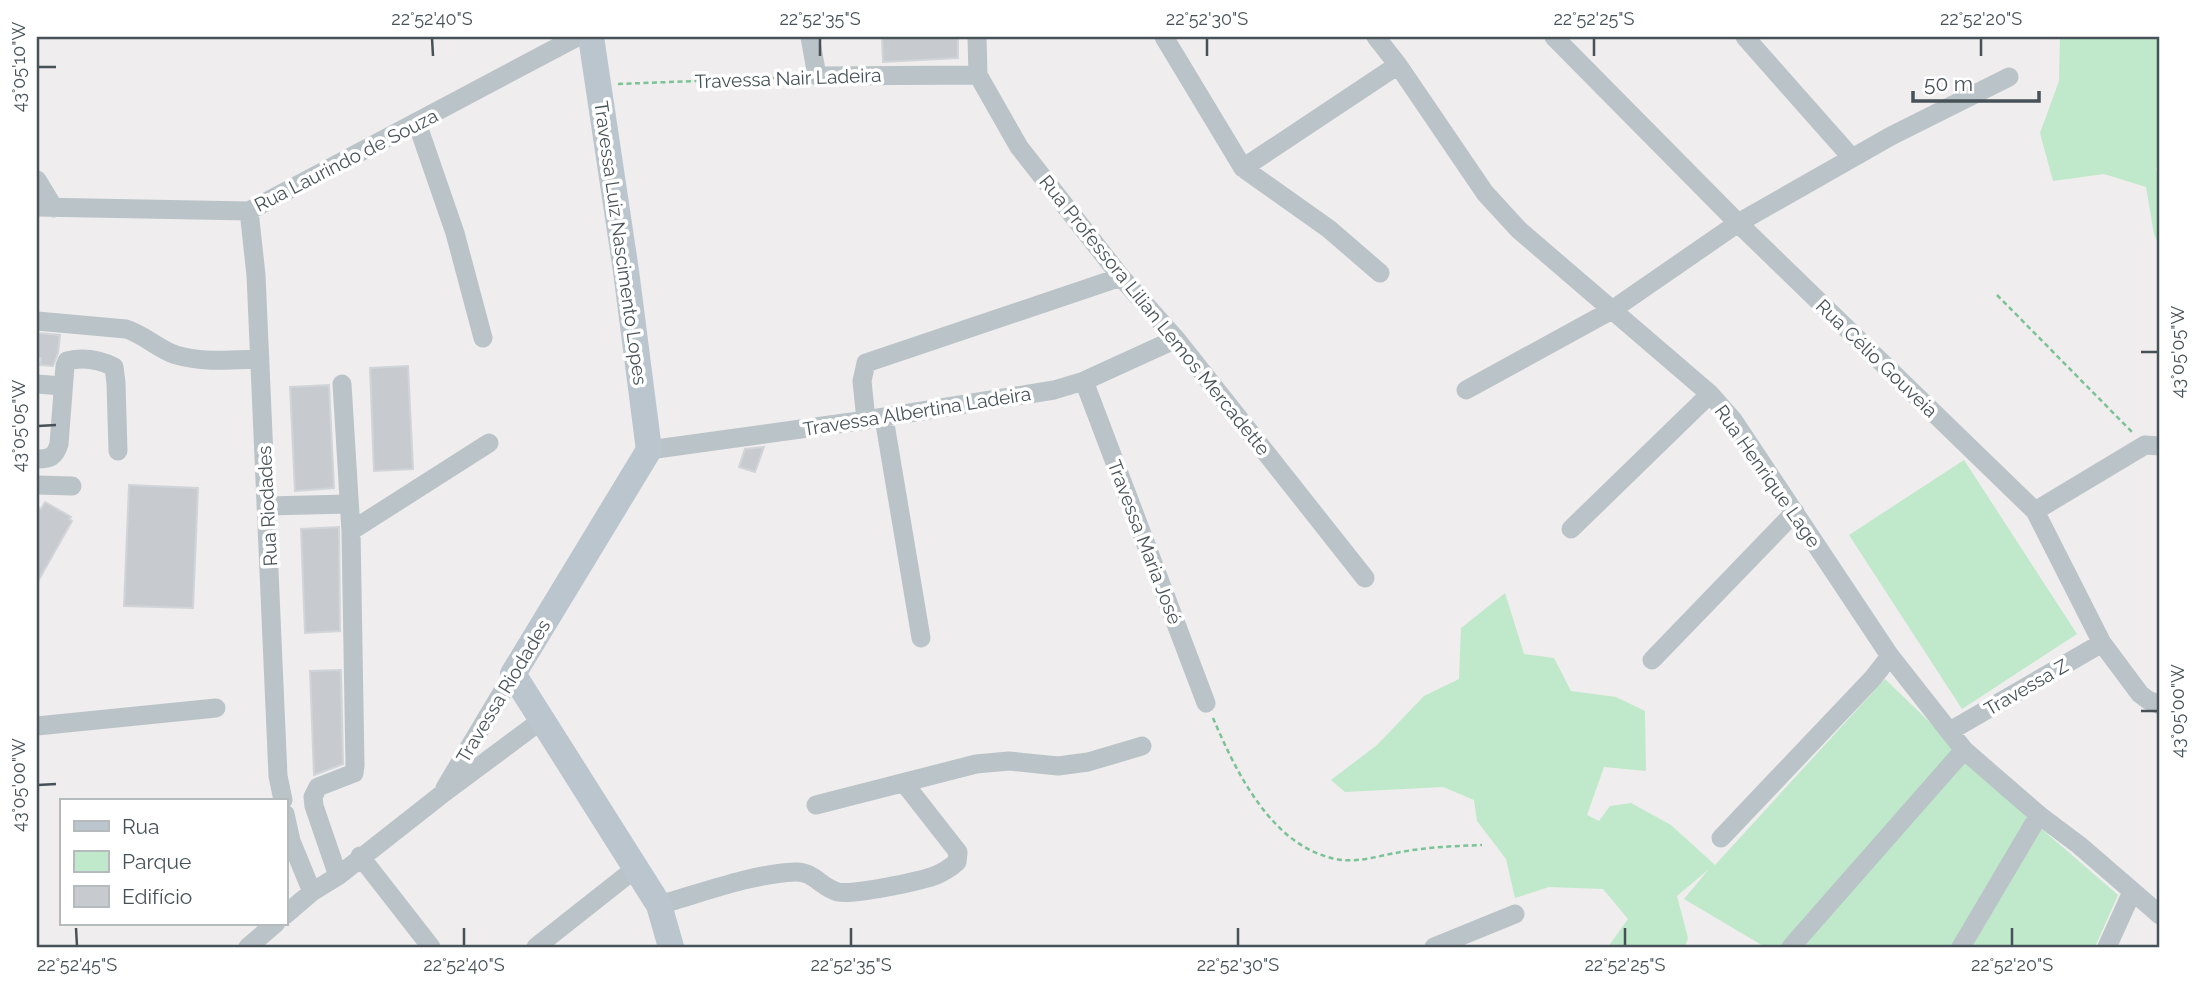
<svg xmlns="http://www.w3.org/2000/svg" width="2197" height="984" viewBox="0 0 2197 984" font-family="Raleway,sans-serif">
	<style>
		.green { fill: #bfe9ca }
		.building { fill: #c7cbcf; stroke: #d1d4d8; stroke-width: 2 }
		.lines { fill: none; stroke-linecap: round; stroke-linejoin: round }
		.path { stroke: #7bc296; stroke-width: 2.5; stroke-dasharray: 5 3.5; stroke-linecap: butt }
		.street { stroke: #bac3c8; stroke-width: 19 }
		.secondary { stroke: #bac5cd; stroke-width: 26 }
		.ticks { fill: none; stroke: #475258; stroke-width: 2.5 }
		.labels { text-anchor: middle; stroke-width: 7; stroke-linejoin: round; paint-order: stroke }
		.street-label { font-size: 19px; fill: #475258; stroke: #fff }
		.neatline { fill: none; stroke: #475258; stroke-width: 2.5 }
		.ticks-label { font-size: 18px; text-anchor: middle; fill: #475258 }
	</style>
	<rect width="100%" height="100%" fill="#efeded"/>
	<path class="green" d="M2060 37H2160V157L2156 170 2160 174V249L2154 234 2146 187 2104 174 2053 181 2040 133 2059 81Z
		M1964 460 2077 634 1962 709 1849 535Z
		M1505 593 1524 654 1554 658 1571 691 1616 697 1645 711 1646 771 1604 767 1587 815 1599 821 1610 806 1631 803 1671 825 1715 865 1885 679 2028 817 2118 895 2095 947H1765L1684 899 1709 869 1677 896 1688 938 1685 947H1608L1628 919 1603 889 1549 887 1515 898 1506 859 1477 821 1474 800 1443 787 1345 792 1331 780 1377 745 1424 696 1459 679 1461 628Z"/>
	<path class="building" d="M882 37H958V58L883 62Z
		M37 333 60 335 58 353 53 366 40 365 41 358 37 357Z
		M408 366 413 469 374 471 370 368Z
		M329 385 334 488 295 491 290 387Z
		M764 447 755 472 739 467 745 449Z
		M129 485 198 488 193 608 124 606Z
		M45 502 71 517 69 519 72 521 37 583V507L41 509Z
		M339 527 340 631 305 633 301 529Z
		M341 670 343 764 314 775 310 671Z"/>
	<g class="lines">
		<path class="path" d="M618 84 800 77
			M1997 295 2133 433
			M1213 718C1237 774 1274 851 1342 860 1362 862 1382 855 1401 852 1428 847 1455 846 1482 845"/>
		<path class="street" d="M810 37 817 76 978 75
			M977 37 978 75 1019 147 1121 277 1176 339 1365 578
			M1164 37 1243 168 1329 229 1380 273
			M1376 37 1398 65 1485 193 1519 230 1710 394 1733 420 1890 656 1964 750 2039 815 2079 845 2160 915
			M1554 37 1738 223 2035 511 2102 643 2140 694 2148 700 2160 705
			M1745 37 1852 158
			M417 123 455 233 483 338
			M1243 168 1398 65
			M37 180 54 208
			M37 207 249 211 577 37
			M249 211 256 275 278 776 283 800
			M37 321 126 329C145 335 158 349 176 355 203 363 232 360 260 359
			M1084 381 1206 703
			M37 384 62 386
			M1466 390 1612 310 1738 223 1891 136 2009 77
			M884 418 921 638
			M866 420 862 381 866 363 1121 277
			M649 450 866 420 1054 390 1084 381 1176 339
			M37 459C50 459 55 457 59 444L65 366 67 361C83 357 100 360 114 367L116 383 118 451
			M37 485 72 486
			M267 506 349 504
			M2035 511 2145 445 2160 446
			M1571 529 1710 394
			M351 531 489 443
			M1652 660 1795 512
			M37 726 216 708
			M1950 731 2102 643
			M445 788 513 674
			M816 805 976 764 1009 761 1058 766 1088 762 1142 746
			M285 814 291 841 312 892
			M1721 838 1873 678 1890 656
			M360 856 431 947
			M338 876 314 806 313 797 318 787 354 773 355 765 351 531 342 384
			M659 905C702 893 750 874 795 872 814 871 821 888 838 892 854 895 916 882 934 876 942 873 950 868 957 862L958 852 904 783
			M285 915 312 892 338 876 441 795 543 719
			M248 947 276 923
			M536 947 636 868
			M1434 947 1515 914
			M1791 947 1964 750
			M1961 947 2039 815
			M2107 947 2132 892"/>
		<path class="secondary" d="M591 37 626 271 649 450 513 674 659 905 671 947"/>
	</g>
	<path class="ticks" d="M432 38 433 56M820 38V56M1207 38V56M1594 38V56M1981 38V56M38 67H56M2141 352H2158M38 426 56 425M2141 711H2158M38 785 56 784M76 928 77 946M464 928V946M851 928V946M1238 928V946M1625 928V946M2012 928V946"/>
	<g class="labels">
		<g class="street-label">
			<text transform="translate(788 78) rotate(-2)" y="7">Travessa Nair Ladeira</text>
			<text transform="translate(346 160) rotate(-27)" y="7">Rua Laurindo de Souza</text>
			<text transform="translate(621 243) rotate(82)" y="7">Travessa Luiz Nascimento Lopes</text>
			<text transform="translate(1155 315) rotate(51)" y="7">Rua Professora Lilian Lemos Mercadette</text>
			<text transform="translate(1877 358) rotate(44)" y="7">Rua Célio Gouveia</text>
			<text transform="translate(917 411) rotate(-9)" y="7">Travessa Albertina Ladeira</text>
			<text transform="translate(1768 476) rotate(55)" y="7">Rua Henrique Lage</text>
			<text transform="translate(267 506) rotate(-93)" y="7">Rua Riodades</text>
			<text transform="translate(1145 542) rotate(69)" y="7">Travessa Maria José</text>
			<text transform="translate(2026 687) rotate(-30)" y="7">Travessa Z</text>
			<text transform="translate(503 691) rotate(-59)" y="7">Travessa Riodades</text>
		</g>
	</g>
	<rect width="2197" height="984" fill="none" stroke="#ffffff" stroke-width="77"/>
	<rect x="60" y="799" width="228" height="126" fill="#ffffff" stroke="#b5babc" stroke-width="2"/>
	<rect x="74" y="821" width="35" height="10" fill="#bac5cd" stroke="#b5babc" stroke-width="2"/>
	<text x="122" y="834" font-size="21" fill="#475258">Rua</text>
	<rect x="74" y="851" width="35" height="21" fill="#bfe9ca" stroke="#b5babc" stroke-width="2"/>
	<text x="122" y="869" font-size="21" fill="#475258">Parque</text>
	<rect x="74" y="886" width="35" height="21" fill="#c7cbcf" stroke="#b5babc" stroke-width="2"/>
	<text x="122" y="904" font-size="21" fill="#475258">Edifício</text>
	<path d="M1913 91v10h126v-10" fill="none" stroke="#475258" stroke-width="3.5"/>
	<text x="1924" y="91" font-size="21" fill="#475258" stroke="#ffffff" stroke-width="5" paint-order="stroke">50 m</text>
	<rect x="38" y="38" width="2120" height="908" class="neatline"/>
	<g class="ticks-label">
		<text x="432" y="25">22°52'40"S</text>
		<text x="820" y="25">22°52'35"S</text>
		<text x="1207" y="25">22°52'30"S</text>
		<text x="1594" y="25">22°52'25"S</text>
		<text x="1981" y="25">22°52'20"S</text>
		<text transform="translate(19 67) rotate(-90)" y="6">43°05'10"W</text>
		<text transform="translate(2178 352) rotate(-90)" y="6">43°05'05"W</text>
		<text transform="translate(19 426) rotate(-90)" y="6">43°05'05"W</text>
		<text transform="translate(2178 711) rotate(-90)" y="6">43°05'00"W</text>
		<text transform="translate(19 785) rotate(-90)" y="6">43°05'00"W</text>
		<text x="77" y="971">22°52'45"S</text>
		<text x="464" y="971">22°52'40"S</text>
		<text x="851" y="971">22°52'35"S</text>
		<text x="1238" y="971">22°52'30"S</text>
		<text x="1625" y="971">22°52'25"S</text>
		<text x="2012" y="971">22°52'20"S</text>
	</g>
</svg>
